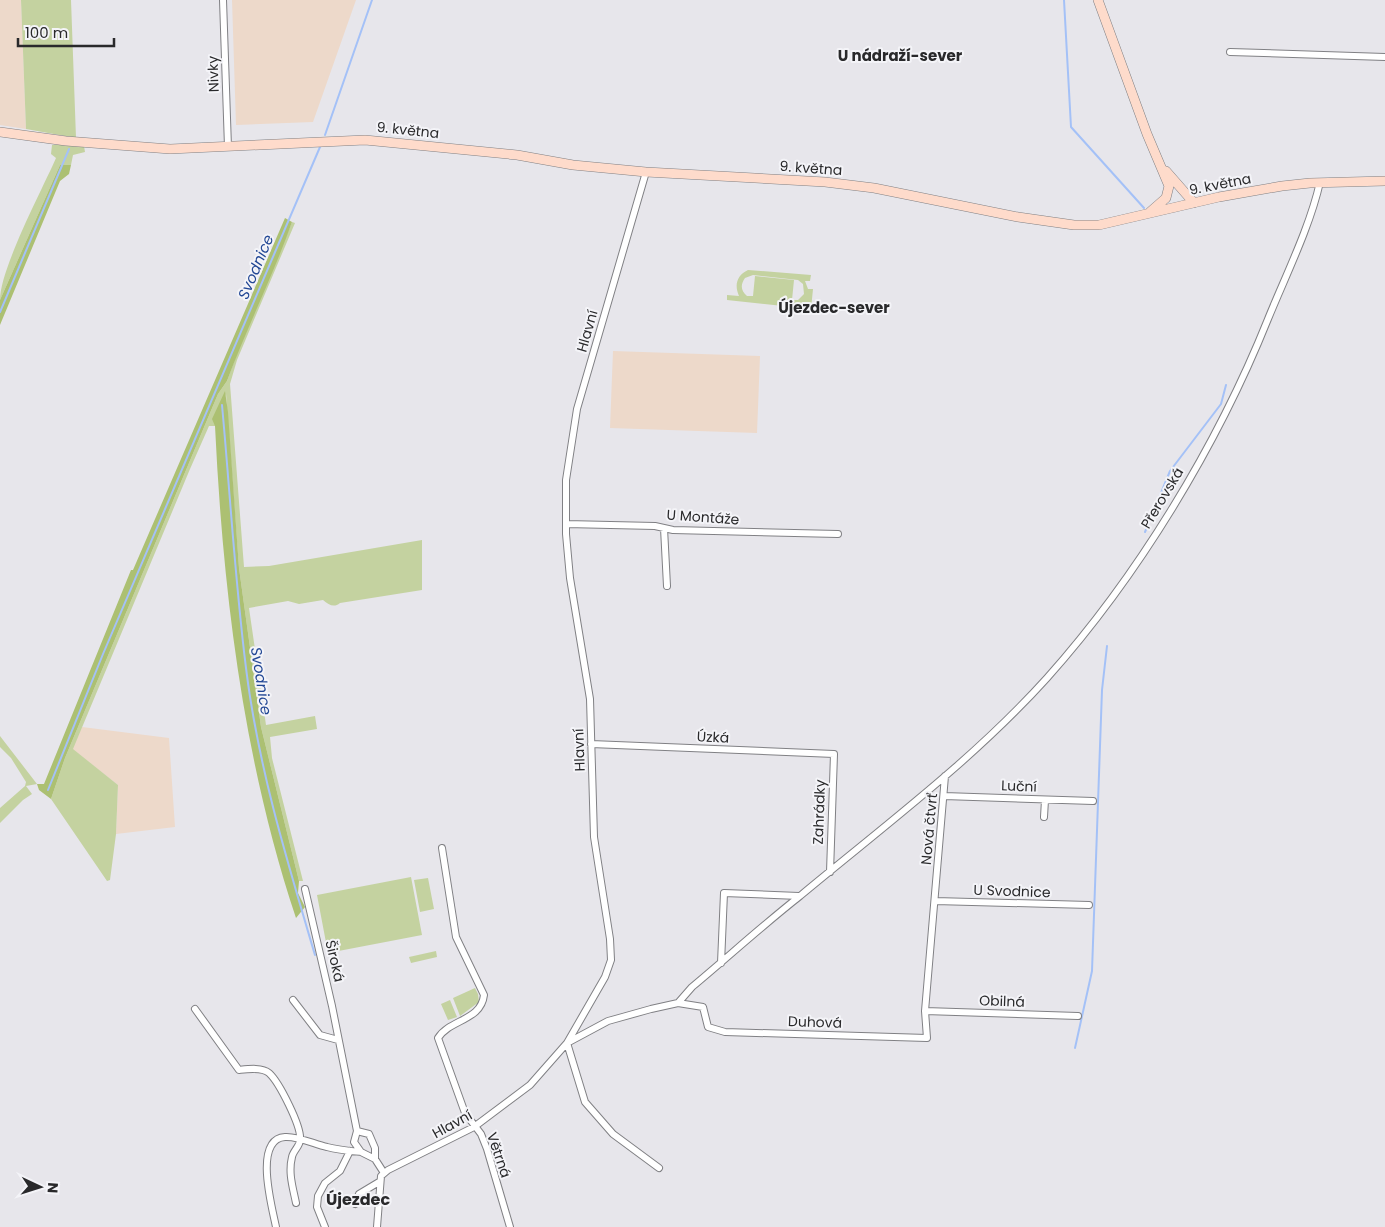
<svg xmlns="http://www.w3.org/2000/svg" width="1385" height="1227" viewBox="0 0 1385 1227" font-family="Poppins,sans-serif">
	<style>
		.industrial { fill: #edd9ca }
		.green { fill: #c4d2a0; fill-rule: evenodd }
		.forest { fill: #acc072 }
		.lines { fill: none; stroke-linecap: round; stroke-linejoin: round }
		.stream { stroke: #a4c1f7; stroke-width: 2 }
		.street-casing { stroke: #808084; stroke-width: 8 }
		.secondary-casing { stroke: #808084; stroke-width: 10 }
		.street { stroke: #fff; stroke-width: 6 }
		.secondary { stroke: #fedbcb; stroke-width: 9 }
		.labels { text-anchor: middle; stroke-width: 4; stroke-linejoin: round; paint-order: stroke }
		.street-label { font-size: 14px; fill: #29292b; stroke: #f4f4f8 }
		.neighbourhood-label { font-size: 15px; font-weight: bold; fill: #29292b; stroke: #f4f4f8 }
		.water-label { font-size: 15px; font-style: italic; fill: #234895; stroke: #f4f4f8 }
		.quarter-label { font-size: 16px; font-weight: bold; fill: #29292b; stroke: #f4f4f8 }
	</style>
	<rect width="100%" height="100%" fill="#e7e6eb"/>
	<path class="industrial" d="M0 0H21L26 129 0 125Z
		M232 0H356L313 122 236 125Z
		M613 351 760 356 757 433 610 428Z
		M82 727 169 738 175 827 116 834 118 785 72 749Z"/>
	<path class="green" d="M21 0H71L76 138 26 129Z
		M60 144 84 146 85 152 73 155 71 165H60L0 300C0 269 42 190 56 158L51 154 52 145Z
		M292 222 295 223 237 360 230 384 244 567 269 566 422 540V590L340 603C334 608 329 605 323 600L299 604 288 601 249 608 266 725 315 716 317 729 270 737 272 758 303 881H299L261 727 239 568 226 394 215 426H209L190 469 73 749 118 785 116 834 110 880 107 881 51 799 65 758 218 394 227 381 242 340Z
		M748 270 811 275 810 281H805L808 289H813L811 309 727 300V295L739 296C734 285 737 275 748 270ZM753 275 798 280 803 284 804 294 798 300H792L794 280 755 276 753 296H747C741 291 740 285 745 278Z
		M0 736 37 784 26 786 32 794 23 800 0 823V808L25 786 26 782 11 758 0 747Z
		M411 877 422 935 328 953 317 895Z
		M428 878 434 909 420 912 414 880Z
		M436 951 437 957 411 963 409 957Z
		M475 988 478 994 479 1002 460 1016 453 998Z
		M450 1000 457 1017 448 1020 441 1004Z"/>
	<path class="forest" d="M60 165H71L69 174 60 181 0 325V300Z
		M285 218 292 222C273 276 247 327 227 381L218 394 65 758 51 799 39 790 37 784H44L131 570H133Z
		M225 391 228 412 239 568 261 727 299 881 298 893 305 907 296 918C243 759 223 592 215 426L212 419Z"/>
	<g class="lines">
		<path class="stream" d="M1064 0 1071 127 1144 208
			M325 135 372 0
			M0 312 69 149
			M222 405C230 492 235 581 246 668 258 766 287 861 315 955
			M1145 532 1170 471 1221 404 1226 385
			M48 790 103 654 320 147
			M1075 1048 1092 971 1102 690 1107 646"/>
		<g class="street-casing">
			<path id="street" d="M223 0 228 147
				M1230 52 1385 57
				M566 524 655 526 673 530 838 534
				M664 528 667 586
				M591 744 834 754 830 872
				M944 796 1093 801
				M1044 817 1045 800
				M442 848 456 937 484 995C481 1021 450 1019 438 1038L465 1113 481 1134 487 1149 510 1227
				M305 889 332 1006 357 1131 354 1142 361 1152 375 1159 384 1173
				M935 901 1089 905
				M721 963 724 893 799 896
				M293 1000 320 1035 338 1040
				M678 1003 692 987C728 957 763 925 800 896 884 826 973 760 1047 678 1138 576 1217 446 1268 319 1285 277 1310 227 1320 182
				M195 1009 239 1070C248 1069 262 1067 269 1073 279 1082 302 1127 300 1140 300 1146 293 1151 292 1157 288 1173 293 1188 296 1203
				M925 1011 1078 1016
				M357 1131 369 1134 375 1148V1159
				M659 1168 613 1134 585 1102 567 1043 608 1021 651 1009 678 1003 703 1007 708 1027 725 1032 927 1038 925 1011 945 776
				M355 1204 359 1194 379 1182
				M276 1227C272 1207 253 1139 285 1137 298 1136 314 1144 327 1147 338 1150 350 1151 361 1152
				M325 1227 317 1207 318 1196 325 1183 340 1171 350 1151
				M377 1227 381 1176 388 1170 474 1127 530 1085 567 1043 605 977 611 960 610 939 594 837 590 699 570 578 566 534V480L577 409 646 172"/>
		</g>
		<g class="secondary-casing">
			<path id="secondary" d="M1098 0 1147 134 1169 186 1166 198 1150 212
				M0 132 66 141 170 149 365 140 517 155 573 165 646 172 825 182 874 188 1018 217 1074 225H1099L1219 197 1282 186 1310 183 1385 181
				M1166 171 1194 203"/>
		</g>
		<use href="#street" class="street"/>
		<use href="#secondary" class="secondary"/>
	</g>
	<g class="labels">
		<g class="street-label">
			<text transform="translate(213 74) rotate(-92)" y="5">Nivky</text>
			<text transform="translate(408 130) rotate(6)" y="5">9. května</text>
			<text transform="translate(811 168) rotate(4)" y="5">9. května</text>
			<text transform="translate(1220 184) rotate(-11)" y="5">9. května</text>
			<text transform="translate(587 331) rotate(-74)" y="5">Hlavní</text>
			<text transform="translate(1162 498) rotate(-59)" y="5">Přerovská</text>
			<text transform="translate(703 517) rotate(4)" y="5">U Montáže</text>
			<text transform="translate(713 737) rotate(3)" y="5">Úzká</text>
			<text transform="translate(579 750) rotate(-92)" y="5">Hlavní</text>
			<text transform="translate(1019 786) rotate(2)" y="5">Luční</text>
			<text transform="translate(819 812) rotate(-88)" y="5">Zahrádky</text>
			<text transform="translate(929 829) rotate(-85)" y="5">Nová čtvrť</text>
			<text transform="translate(1012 891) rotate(2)" y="5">U Svodnice</text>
			<text transform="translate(335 961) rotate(77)" y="5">Široká</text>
			<text transform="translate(1002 1001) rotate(2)" y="5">Obilná</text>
			<text transform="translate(815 1022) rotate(2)" y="5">Duhová</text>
			<text transform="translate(452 1124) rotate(-29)" y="5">Hlavní</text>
			<text transform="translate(499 1155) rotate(71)" y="5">Větrná</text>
		</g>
		<g class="neighbourhood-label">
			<text x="900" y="61">U nádraží-sever</text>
			<text x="834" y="313">Újezdec-sever</text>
		</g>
		<g class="water-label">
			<text transform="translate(256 267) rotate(-67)" y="5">Svodnice</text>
			<text transform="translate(261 681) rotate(81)" y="5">Svodnice</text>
		</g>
		<g class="quarter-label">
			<text x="358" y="1205">Újezdec</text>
		</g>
	</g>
	<g transform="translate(40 1187) rotate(94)" stroke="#f4f4f8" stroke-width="4" paint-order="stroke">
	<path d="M0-4L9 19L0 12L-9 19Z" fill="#29292b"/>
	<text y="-8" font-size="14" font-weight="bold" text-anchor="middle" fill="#29292b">N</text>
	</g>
	<path d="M18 38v8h96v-8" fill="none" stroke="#29292b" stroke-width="2.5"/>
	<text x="25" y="38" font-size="15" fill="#29292b" stroke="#f4f4f8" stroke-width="4" paint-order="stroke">100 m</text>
</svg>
